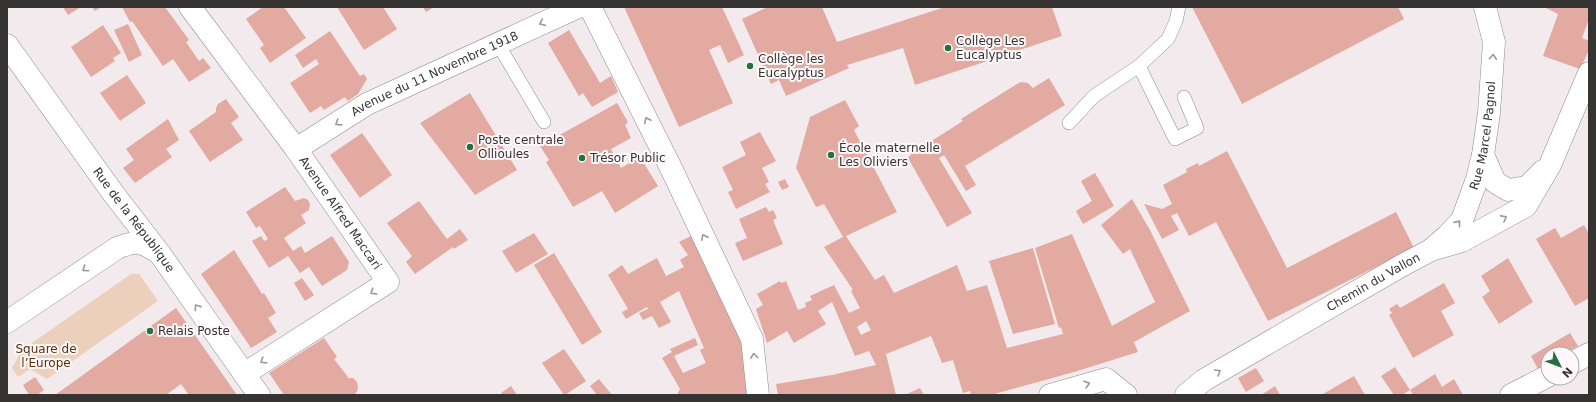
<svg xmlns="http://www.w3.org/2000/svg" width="1596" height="402" viewBox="0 0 1596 402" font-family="'DejaVu Sans',sans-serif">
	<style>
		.green { fill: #ecd0bb }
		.building { fill: #e2aaa1; fill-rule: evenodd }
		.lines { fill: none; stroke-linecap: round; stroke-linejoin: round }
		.lane-casing { stroke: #918a8c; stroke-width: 14 }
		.street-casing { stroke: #918a8c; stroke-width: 23 }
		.secondary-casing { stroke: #918a8c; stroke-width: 23 }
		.lane { stroke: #fff; stroke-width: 13 }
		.street { stroke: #fff; stroke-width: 22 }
		.secondary { stroke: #fff; stroke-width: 22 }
		.oneway { stroke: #9a9999 }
		.poi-dot { fill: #237140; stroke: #fef8fa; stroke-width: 1.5 }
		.labels { text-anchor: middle; stroke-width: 4; stroke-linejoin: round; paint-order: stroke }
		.poi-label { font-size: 12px; fill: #363333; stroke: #fef8fa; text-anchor: start }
		.street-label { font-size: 12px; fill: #363333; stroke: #fef8fa }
		.park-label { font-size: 12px; fill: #5a3108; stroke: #fef8fa }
	</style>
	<rect width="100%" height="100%" fill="#f2eaed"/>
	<path class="green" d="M131 274H139L158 301 47 379 30 369 18 377 12 368 22 350Z"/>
	<path class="building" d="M63 7H81L68 15Z
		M92 7H101L95 11Z
		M122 7H165L189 40 186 42 199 61 203 58 211 68 189 82 173 59 163 66 132 21 130 22Z
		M263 7H284L306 38 270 63 260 48 264 45 246 19Z
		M337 7H383L397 29 364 50Z
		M423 7H434L426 12Z
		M624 7H722L744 55 728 63 720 45 709 50 733 103 679 127Z
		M768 7H822L837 42 945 7H1052L1062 36 915 85 903 48 847 65 849 68 786 96 779 80 771 84 742 19Z
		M1192 7H1398L1404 19 1242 104Z
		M1546 7H1589V19L1582 38 1589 41V50L1580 69 1543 56 1558 14 1546 8Z
		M128 24 142 55 129 62 114 30Z
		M103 25 121 53 113 58 115 61 91 77 71 47Z
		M569 30 600 83 611 76 618 92 592 107 583 93 579 96 548 43Z
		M330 31 360 76 364 74 367 79 358 94 348 101 345 97 324 110 321 106 310 113 290 83 319 64 316 59 303 68 295 55Z
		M127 75 146 103 120 121 100 93Z
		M1049 78 1065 105 965 166 976 185 966 191 944 155 939 158 972 213 947 227 908 158 911 154 963 121 961 119 1017 84 1021 82 1028 83 1033 88Z
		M470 93 517 170 475 195 420 123Z
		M226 99 239 117 231 123 243 140 210 162 189 131 216 112V108L218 104Z
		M845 100 859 126 854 130 897 212 846 236 875 280 884 275 894 293 957 265 967 291 987 285 1007 348 1063 334 1061 327 1059 328 1035 248 1072 234 1112 326 1155 302 1130 249 1123 254 1101 225 1132 199 1150 230 1190 311 1134 342 1138 352 1074 372 991 395H971L970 391 963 393 953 360 942 363 931 336 886 354 896 395H778L776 384 832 375 876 365 869 351 855 356 832 302 818 311 826 324 794 343 787 331 767 343 756 309 763 305 757 294 780 281 781 283 786 281 798 310 806 307 805 303 812 300 810 296 834 285 849 313 860 308 851 291 853 290 824 247 843 237 824 204 816 207 796 168 810 117ZM866 321 871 330 861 335 857 327Z
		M617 103 628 122 625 125 631 138 611 149 621 168 640 157 658 186 615 213 602 191 573 207 546 162 549 160 540 146Z
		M168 119 179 140 166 149 172 157 135 183 123 168 134 160 126 149Z
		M760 132 776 161 762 168 769 182 765 184 770 192 736 209 728 192 733 190 722 167 746 155 740 142Z
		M362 133 392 175 360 198 330 155Z
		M1227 151 1287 268 1396 212 1414 248 1268 321 1216 222 1189 236 1177 213 1171 216 1179 230 1162 239 1144 204 1162 209 1172 204 1163 185 1187 172 1186 169 1198 163 1199 166Z
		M1095 173 1114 206 1083 224 1076 211 1092 201 1081 181Z
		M785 179 789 187 782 190 778 182Z
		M285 187 295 201 304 198 308 200 310 204 309 210 301 215 306 223 284 238 293 251 301 246 305 253 332 236 349 262 347 270 322 286 309 267 300 273 288 256 269 268 252 241 261 236 264 241 268 239 260 226 256 228 246 212Z
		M419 201 447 239 460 229 468 240 454 249 453 247 415 274 406 262 412 256 387 223Z
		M766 207 769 212 773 210 777 218 773 220 783 244 743 261 735 243 747 238 739 219Z
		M1584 225 1589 234V298L1575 306 1536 239 1555 228 1561 238Z
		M701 231 743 346 747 384V395H677L680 389 662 358 672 352 670 349 695 338 698 345 674 356 683 373 706 363 700 350 704 348 679 291 660 302 671 322 659 328 652 316 643 320 639 313 648 309 647 307 626 319 622 312 628 309 608 275 622 265 628 274 657 258 666 276 684 267 680 260 688 255 679 242Z
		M534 233 548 254 516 273 502 251Z
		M1033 248 1055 324 1013 334 989 261Z
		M234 250 262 294 264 293 276 313 268 318 277 332 251 348 201 274Z
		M554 253 602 332 582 345 534 265Z
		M1508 258 1533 302 1499 324 1482 297 1490 291 1481 276Z
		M302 278 314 295 305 301 294 283Z
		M1444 283 1455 303 1441 311 1454 335 1413 358 1389 315 1392 313 1389 309 1397 304 1400 308Z
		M176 308 237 395H189L181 384 166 395H55Z
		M1570 333 1578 346 1564 354H1548V363L1538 369 1531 356Z
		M324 338 337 357 334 359 348 377 347 378H353L357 382 358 387 357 392 353 395H284L269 373Z
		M564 349 586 381 565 395H564L542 363Z
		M1395 367 1410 390 1435 374 1442 387 1454 379 1463 395H1413L1410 390 1402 395H1394L1381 376Z
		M1256 368 1264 381 1246 392 1238 378Z
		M1354 376 1365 395H1324L1323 394Z
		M35 377 44 390 37 395H29L23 385Z
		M599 379 612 395H597L590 386Z
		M511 386 517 395H503L501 393Z
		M1275 386 1280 395H1261Z
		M920 388 924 395H908L907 394Z"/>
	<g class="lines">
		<g class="lane-casing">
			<path id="lane" d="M498 44 544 122
				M1139 66 1175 139 1197 128 1184 97
				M1069 123 1094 96 1139 66 1168 39 1176 21 1179 7"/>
		</g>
		<g class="street-casing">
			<g id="street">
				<path id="s1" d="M190 7 296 149 388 282 244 374"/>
				<path d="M590 7 671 168 752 339 758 395"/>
				<path id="s2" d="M296 149 367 104 578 7"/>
				<path d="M1483 155 1495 182 1508 190 1527 187 1543 171"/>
				<path id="s3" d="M1433 248 1447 236 1462 220 1477 179 1483 155 1489 113 1494 42 1485 7"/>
				<path d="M1572 363 1589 354"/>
				<path d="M1050 395 1106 379 1126 395"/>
				<path id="s4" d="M1186 395 1204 380 1401 266 1431 250 1462 241 1526 206 1550 165 1589 73"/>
				<path d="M1511 395 1548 376"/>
			</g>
		</g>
		<g class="secondary-casing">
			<g id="secondary">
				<path id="s5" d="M7 45 113 193 160 254 259 395"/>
				<path d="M7 322 117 248C137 240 141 241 159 253"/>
			</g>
		</g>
		<use href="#lane" class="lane"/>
		<use href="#street" class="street"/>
		<use href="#secondary" class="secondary"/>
	</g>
	<defs><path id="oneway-chevron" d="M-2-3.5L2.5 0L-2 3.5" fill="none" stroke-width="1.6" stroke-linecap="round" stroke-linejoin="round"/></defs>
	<g class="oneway">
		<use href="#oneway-chevron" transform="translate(542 23) rotate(155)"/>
		<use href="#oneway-chevron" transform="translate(1493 57) rotate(-86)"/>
		<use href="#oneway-chevron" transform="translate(647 120) rotate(-117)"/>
		<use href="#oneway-chevron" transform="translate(338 123) rotate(147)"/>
		<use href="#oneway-chevron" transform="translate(1504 218) rotate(-28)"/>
		<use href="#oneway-chevron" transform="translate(1458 223) rotate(-51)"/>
		<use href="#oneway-chevron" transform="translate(704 237) rotate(-115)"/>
		<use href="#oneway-chevron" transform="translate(85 269) rotate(146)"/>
		<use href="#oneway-chevron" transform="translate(373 292) rotate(148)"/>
		<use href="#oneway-chevron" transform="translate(197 307) rotate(-125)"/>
		<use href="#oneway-chevron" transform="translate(754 356) rotate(-97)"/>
		<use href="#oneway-chevron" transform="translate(263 361) rotate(148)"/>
		<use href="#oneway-chevron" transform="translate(1218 372) rotate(-30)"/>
		<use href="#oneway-chevron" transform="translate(1087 384) rotate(-16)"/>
	</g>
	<g class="poi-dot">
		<circle cx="948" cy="48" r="4"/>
		<circle cx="750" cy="66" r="4"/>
		<circle cx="470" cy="147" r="4"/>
		<circle cx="831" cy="155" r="4"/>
		<circle cx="582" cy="158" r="4"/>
		<circle cx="150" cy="331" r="4"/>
	</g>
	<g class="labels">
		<g class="poi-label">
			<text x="956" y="45">Collège Les<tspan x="956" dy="14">Eucalyptus</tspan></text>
			<text x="758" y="63">Collège les<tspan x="758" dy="14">Eucalyptus</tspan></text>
			<text x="478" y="144">Poste centrale<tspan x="478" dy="14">Ollioules</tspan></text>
			<text x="839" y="152">École maternelle<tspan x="839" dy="14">Les Oliviers</tspan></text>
			<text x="590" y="162">Trésor Public</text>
			<text x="158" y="335">Relais Poste</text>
		</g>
		<g class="street-label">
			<text dy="4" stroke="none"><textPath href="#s2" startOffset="158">Avenue du 11 Novembre 1918</textPath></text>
			<text dy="4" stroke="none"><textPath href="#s3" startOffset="128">Rue Marcel Pagnol</textPath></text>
			<text dy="4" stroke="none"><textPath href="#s1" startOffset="255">Avenue Alfred Maccari</textPath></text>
			<text dy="4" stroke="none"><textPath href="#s5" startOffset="216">Rue de la République</textPath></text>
			<text dy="4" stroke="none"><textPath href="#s4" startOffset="219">Chemin du Vallon</textPath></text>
		</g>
		<g class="park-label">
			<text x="46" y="353">Square de<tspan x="46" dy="14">l’Europe</tspan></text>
		</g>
	</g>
	<rect width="1596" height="402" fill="none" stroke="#363333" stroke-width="16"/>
	<g transform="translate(1560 366) rotate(132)"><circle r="19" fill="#fef8fa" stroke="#aea9aa"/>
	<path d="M0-3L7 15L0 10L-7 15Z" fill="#237140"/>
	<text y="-6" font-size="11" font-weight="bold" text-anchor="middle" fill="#363333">N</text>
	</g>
</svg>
